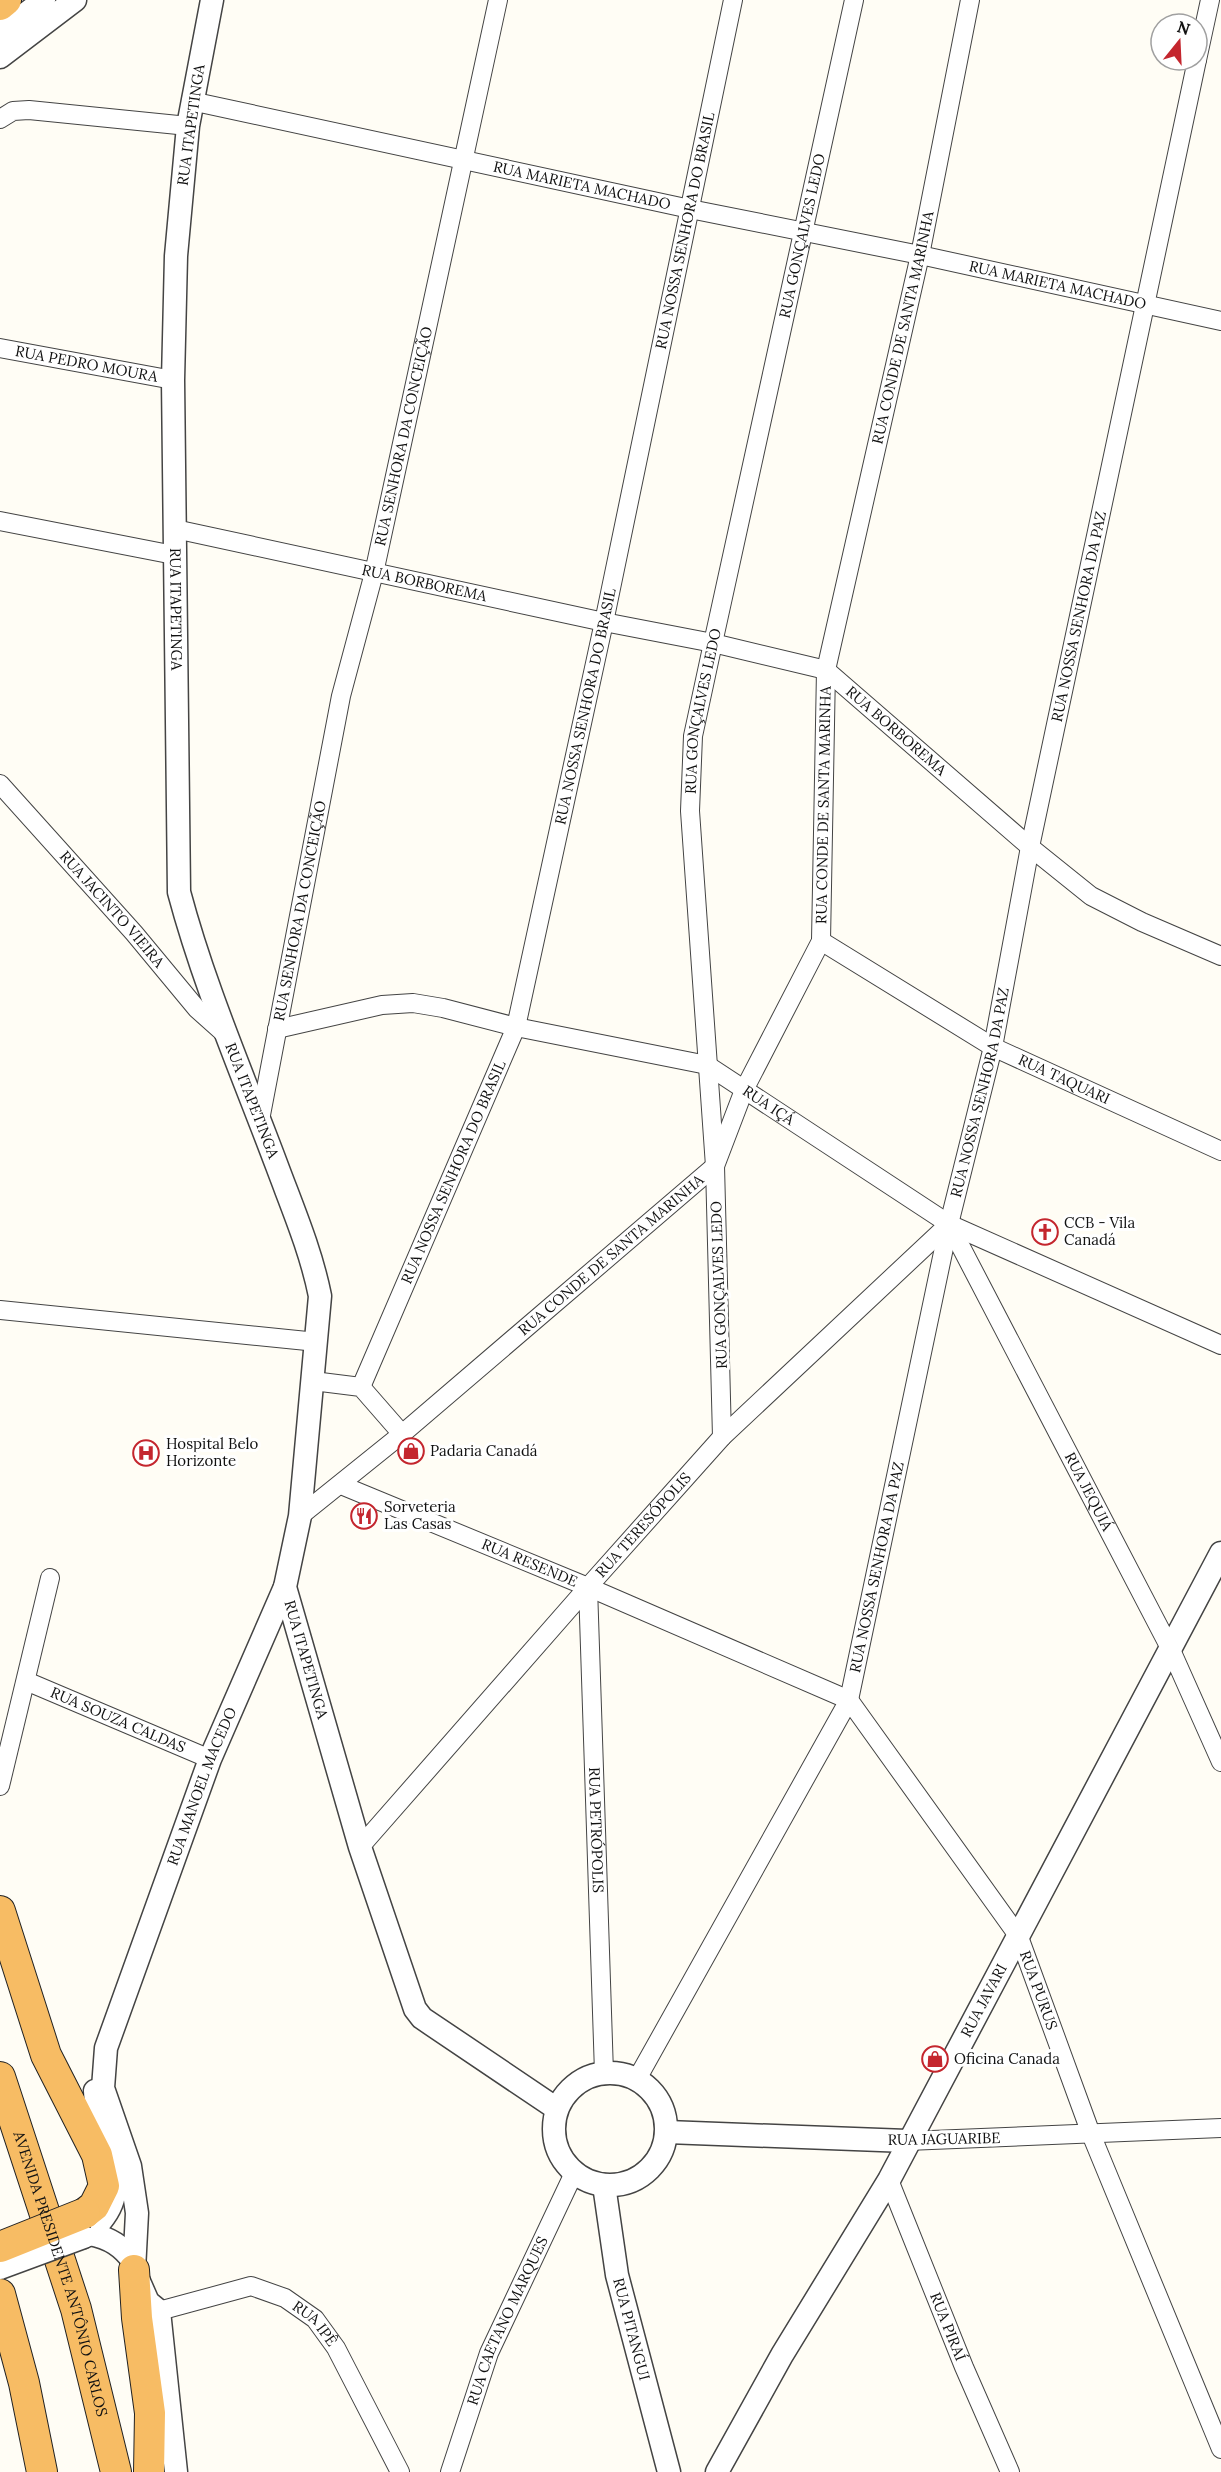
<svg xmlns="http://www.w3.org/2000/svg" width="1221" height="2472" viewBox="0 0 1221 2472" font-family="Lora,serif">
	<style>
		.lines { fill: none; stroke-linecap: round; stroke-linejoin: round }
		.minor-casing { stroke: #444; stroke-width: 20 }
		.tertiary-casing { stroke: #444; stroke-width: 25 }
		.trunk-casing { stroke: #222; stroke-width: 32 }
		.minor { stroke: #fff; stroke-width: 18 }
		.tertiary { stroke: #fff; stroke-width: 22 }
		.trunk { stroke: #f7bc64; stroke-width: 30 }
		.tertiary-bridge-casing { stroke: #444; stroke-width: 25; stroke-linecap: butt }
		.trunk-bridge-casing { stroke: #222; stroke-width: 32; stroke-linecap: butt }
		.tertiary-bridge { stroke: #fff; stroke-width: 22 }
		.trunk-bridge { stroke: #f7bc64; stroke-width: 30 }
		.labels { text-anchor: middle; stroke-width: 6; stroke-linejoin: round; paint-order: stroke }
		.street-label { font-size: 15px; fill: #111; stroke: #fff }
		.poi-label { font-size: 15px; fill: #111; stroke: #fff; text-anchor: start }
	</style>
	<rect width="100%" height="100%" fill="#fffdf5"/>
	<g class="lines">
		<g class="minor-casing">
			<g id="minor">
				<path d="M1197 60 1210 0"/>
				<path id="s1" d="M191 101 690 209 920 255 1221 321"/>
				<path d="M0 119 13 111 29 110 188 126"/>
				<path id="s2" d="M0 348 173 380"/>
				<path d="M0 521 174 555"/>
				<path id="s3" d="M175 529 604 622 713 643 826 670 1030 847 1091 896 1142 922 1221 956"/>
				<path id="s4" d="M0 784 134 933 197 1009 225 1034"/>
				<path id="s5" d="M821 941 993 1047 1221 1151"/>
				<path id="s6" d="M277 1029 382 1005 413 1003 443 1008 516 1027 707 1065 949 1224 1221 1345"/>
				<path id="s7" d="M260 1120 341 696 374 573 498 0"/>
				<path d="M0 1310 317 1342"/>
				<path d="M313 1381 361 1387 402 1434"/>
				<path id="s8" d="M361 1387 516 1027 604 622 733 0"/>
				<path id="s9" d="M722 1437 715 1166 690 811 693 736 713 643 854 0"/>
				<path id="s10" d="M341 1485 588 1587 849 1700 1019 1937 1091 2134 1221 2449"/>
				<path id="s11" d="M300 1516 402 1434 715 1166 744 1090 821 941 826 670 920 255 970 0"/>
				<path id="s12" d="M588 1587 604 2073"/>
				<path id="s13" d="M26 1681 210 1759"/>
				<path d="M0 1786 50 1578"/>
				<path id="s14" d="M360 1847 588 1587 722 1437 949 1224 1171 1650 1221 1762"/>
				<path id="s15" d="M637 2079 849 1700 949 1224 993 1047 1030 847 1197 60"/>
				<path d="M907 2141 1221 2128"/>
				<path id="s16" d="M889 2180 964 2367 1010 2472"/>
				<path id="s17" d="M159 2311 251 2286 285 2298 315 2319 336 2348 400 2472"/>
				<path id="s18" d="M450 2472 489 2353 574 2173"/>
			</g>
		</g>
		<g class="tertiary-casing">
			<g id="tertiary">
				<path id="s19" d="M212 0 188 126 176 256 173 380 179 892C204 986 243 1075 277 1166 293 1209 311 1251 320 1296L300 1516 285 1587 360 1847 415 2009 422 2018 557 2109"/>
				<path d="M0 33 44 0"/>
				<path d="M0 57 75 0"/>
				<circle cx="610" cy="2129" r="56"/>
				<path d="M667 2132 907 2141"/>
				<path id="s20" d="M604 2185 617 2275 669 2472"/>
				<path d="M90 2234C110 2238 122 2246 134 2262"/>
				<path d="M84 2237C92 2234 96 2227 101 2221 128 2188 108 2167 100 2133 97 2120 96 2105 95 2091"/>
				<path id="s21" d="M176 2472 159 2311 148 2302 134 2270 137 2213 130 2166 103 2088 106 2048 210 1759 285 1587"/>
				<path id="s22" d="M717 2472 782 2355 889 2180 1221 1553"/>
			</g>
		</g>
		<g class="trunk-casing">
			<g id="trunk">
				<path d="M0 5 6 0"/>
				<path d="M0 1911 46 2055 97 2155 104 2186 94 2206 85 2213"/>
				<path id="s23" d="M0 2077 76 2309 116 2472"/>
				<path d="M134 2270 137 2318 150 2413 149 2472"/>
				<path d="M0 2294 24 2383 42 2472"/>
			</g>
		</g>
		<use href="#minor" class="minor"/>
		<use href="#tertiary" class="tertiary"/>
		<use href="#trunk" class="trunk"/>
		<g class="tertiary-bridge-casing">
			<path id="tertiary-bridge" d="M0 2268 84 2237"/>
		</g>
		<g class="trunk-bridge-casing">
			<path id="trunk-bridge" d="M0 2247 85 2213"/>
		</g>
		<use href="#tertiary-bridge" class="tertiary-bridge"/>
		<use href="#trunk-bridge" class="trunk-bridge"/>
	</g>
	<defs>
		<g id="church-ring" transform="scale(1.35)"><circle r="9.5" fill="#fff" stroke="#c4262e" stroke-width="1.5"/><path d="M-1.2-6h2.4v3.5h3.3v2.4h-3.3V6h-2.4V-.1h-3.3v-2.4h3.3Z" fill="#c4262e"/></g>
		<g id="shop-ring" transform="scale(1.35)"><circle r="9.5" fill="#fff" stroke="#c4262e" stroke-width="1.5"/><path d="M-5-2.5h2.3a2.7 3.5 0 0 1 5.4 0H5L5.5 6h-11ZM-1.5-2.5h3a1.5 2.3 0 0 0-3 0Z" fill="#c4262e"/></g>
		<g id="hospital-ring" transform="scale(1.35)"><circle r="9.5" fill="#fff" stroke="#c4262e" stroke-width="1.5"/><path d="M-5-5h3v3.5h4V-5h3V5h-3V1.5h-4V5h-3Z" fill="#c4262e"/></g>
		<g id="restaurant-ring" transform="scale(1.35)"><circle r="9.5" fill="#fff" stroke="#c4262e" stroke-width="1.5"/><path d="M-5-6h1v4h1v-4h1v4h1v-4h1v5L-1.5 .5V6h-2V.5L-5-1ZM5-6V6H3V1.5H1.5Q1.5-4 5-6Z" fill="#c4262e"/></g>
	</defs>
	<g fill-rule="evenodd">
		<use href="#church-ring" x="1045" y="1232"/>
		<use href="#shop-ring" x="411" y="1451"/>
		<use href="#hospital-ring" x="146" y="1453"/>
		<use href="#restaurant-ring" x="364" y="1516"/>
		<use href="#shop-ring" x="935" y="2059"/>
	</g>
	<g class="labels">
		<g class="street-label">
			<text transform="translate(191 125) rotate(-82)" y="5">RUA ITAPETINGA</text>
			<text dy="5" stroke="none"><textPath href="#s1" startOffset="400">RUA MARIETA MACHADO</textPath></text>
			<text dy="5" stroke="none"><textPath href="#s8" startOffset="1206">RUA NOSSA SENHORA DO BRASIL</textPath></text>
			<text dy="5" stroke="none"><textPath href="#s9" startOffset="1214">RUA GONÇALVES LEDO</textPath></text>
			<text dy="5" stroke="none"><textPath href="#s1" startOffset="886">RUA MARIETA MACHADO</textPath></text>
			<text dy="5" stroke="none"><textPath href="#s11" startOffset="1414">RUA CONDE DE SANTA MARINHA</textPath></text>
			<text dy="5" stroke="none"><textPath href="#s2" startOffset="88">RUA PEDRO MOURA</textPath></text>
			<text dy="5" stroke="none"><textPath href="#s7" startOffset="699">RUA SENHORA DA CONCEIÇÃO</textPath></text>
			<text dy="5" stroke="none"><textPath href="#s3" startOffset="255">RUA BORBOREMA</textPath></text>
			<text dy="5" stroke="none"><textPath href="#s19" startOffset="612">RUA ITAPETINGA</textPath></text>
			<text dy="5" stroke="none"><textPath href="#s15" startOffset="1542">RUA NOSSA SENHORA DA PAZ</textPath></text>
			<text dy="5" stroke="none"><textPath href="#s8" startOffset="720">RUA NOSSA SENHORA DO BRASIL</textPath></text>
			<text dy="5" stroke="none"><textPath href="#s9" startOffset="728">RUA GONÇALVES LEDO</textPath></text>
			<text dy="5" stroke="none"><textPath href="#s3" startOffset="759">RUA BORBOREMA</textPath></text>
			<text dy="5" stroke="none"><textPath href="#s11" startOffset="928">RUA CONDE DE SANTA MARINHA</textPath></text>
			<text dy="5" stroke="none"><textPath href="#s4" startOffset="168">RUA JACINTO VIEIRA</textPath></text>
			<text dy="5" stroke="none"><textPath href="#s7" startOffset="213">RUA SENHORA DA CONCEIÇÃO</textPath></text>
			<text dy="5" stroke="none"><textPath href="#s5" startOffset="280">RUA TAQUARI</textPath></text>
			<text dy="5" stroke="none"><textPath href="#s15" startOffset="1056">RUA NOSSA SENHORA DA PAZ</textPath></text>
			<text dy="5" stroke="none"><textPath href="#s19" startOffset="1116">RUA ITAPETINGA</textPath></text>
			<text dy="5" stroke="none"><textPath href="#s6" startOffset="513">RUA IÇÁ</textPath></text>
			<text dy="5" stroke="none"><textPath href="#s8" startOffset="234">RUA NOSSA SENHORA DO BRASIL</textPath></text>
			<text dy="5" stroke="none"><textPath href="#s11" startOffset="406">RUA CONDE DE SANTA MARINHA</textPath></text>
			<text transform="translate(719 1285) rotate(-92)" y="5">RUA GONÇALVES LEDO</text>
			<text dy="5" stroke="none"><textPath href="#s14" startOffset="1160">RUA JEQUIÁ</textPath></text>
			<text dy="5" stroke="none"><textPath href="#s14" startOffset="429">RUA TERESÓPOLIS</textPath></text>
			<text dy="5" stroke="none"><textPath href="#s10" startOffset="204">RUA RESENDE</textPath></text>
			<text dy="5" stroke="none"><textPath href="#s15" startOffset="570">RUA NOSSA SENHORA DA PAZ</textPath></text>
			<text dy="5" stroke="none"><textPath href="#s19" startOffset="1692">RUA ITAPETINGA</textPath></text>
			<text dy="5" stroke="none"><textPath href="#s13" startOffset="100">RUA SOUZA CALDAS</textPath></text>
			<text dy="5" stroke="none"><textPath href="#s21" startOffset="717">RUA MANOEL MACEDO</textPath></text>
			<text dy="5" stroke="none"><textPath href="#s12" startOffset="243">RUA PETRÓPOLIS</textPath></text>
			<text dy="5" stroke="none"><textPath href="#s10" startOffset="900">RUA PURUS</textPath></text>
			<text dy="5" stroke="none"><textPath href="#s22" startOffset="542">RUA JAVARI</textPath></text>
			<text transform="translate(944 2139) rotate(-1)" y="5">RUA JAGUARIBE</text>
			<text dy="5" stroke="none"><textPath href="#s23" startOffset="206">AVENIDA PRESIDENTE ANTÔNIO CARLOS</textPath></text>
			<text dy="5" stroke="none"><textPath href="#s18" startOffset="162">RUA CAETANO MARQUES</textPath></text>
			<text dy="5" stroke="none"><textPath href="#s17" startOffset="171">RUA IPÊ</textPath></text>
			<text dy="5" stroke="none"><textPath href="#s16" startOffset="158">RUA PIRAÍ</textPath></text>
			<text dy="5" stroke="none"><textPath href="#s20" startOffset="147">RUA PITANGUI</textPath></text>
		</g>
		<g class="poi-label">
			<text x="1064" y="1228">CCB - Vila<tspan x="1064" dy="17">Canadá</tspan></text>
			<text x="166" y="1449">Hospital Belo<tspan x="166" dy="17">Horizonte</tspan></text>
			<text x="430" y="1456">Padaria Canadá</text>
			<text x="384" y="1512">Sorveteria<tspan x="384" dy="17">Las Casas</tspan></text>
			<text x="954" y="2064">Oficina Canada</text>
		</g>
	</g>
	<g transform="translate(1179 42) rotate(18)"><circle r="28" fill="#ffffff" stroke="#a0a0a0" stroke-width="1.5"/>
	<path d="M0-4.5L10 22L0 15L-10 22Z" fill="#c4262e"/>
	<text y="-9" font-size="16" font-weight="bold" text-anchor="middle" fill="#111111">N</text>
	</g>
</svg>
